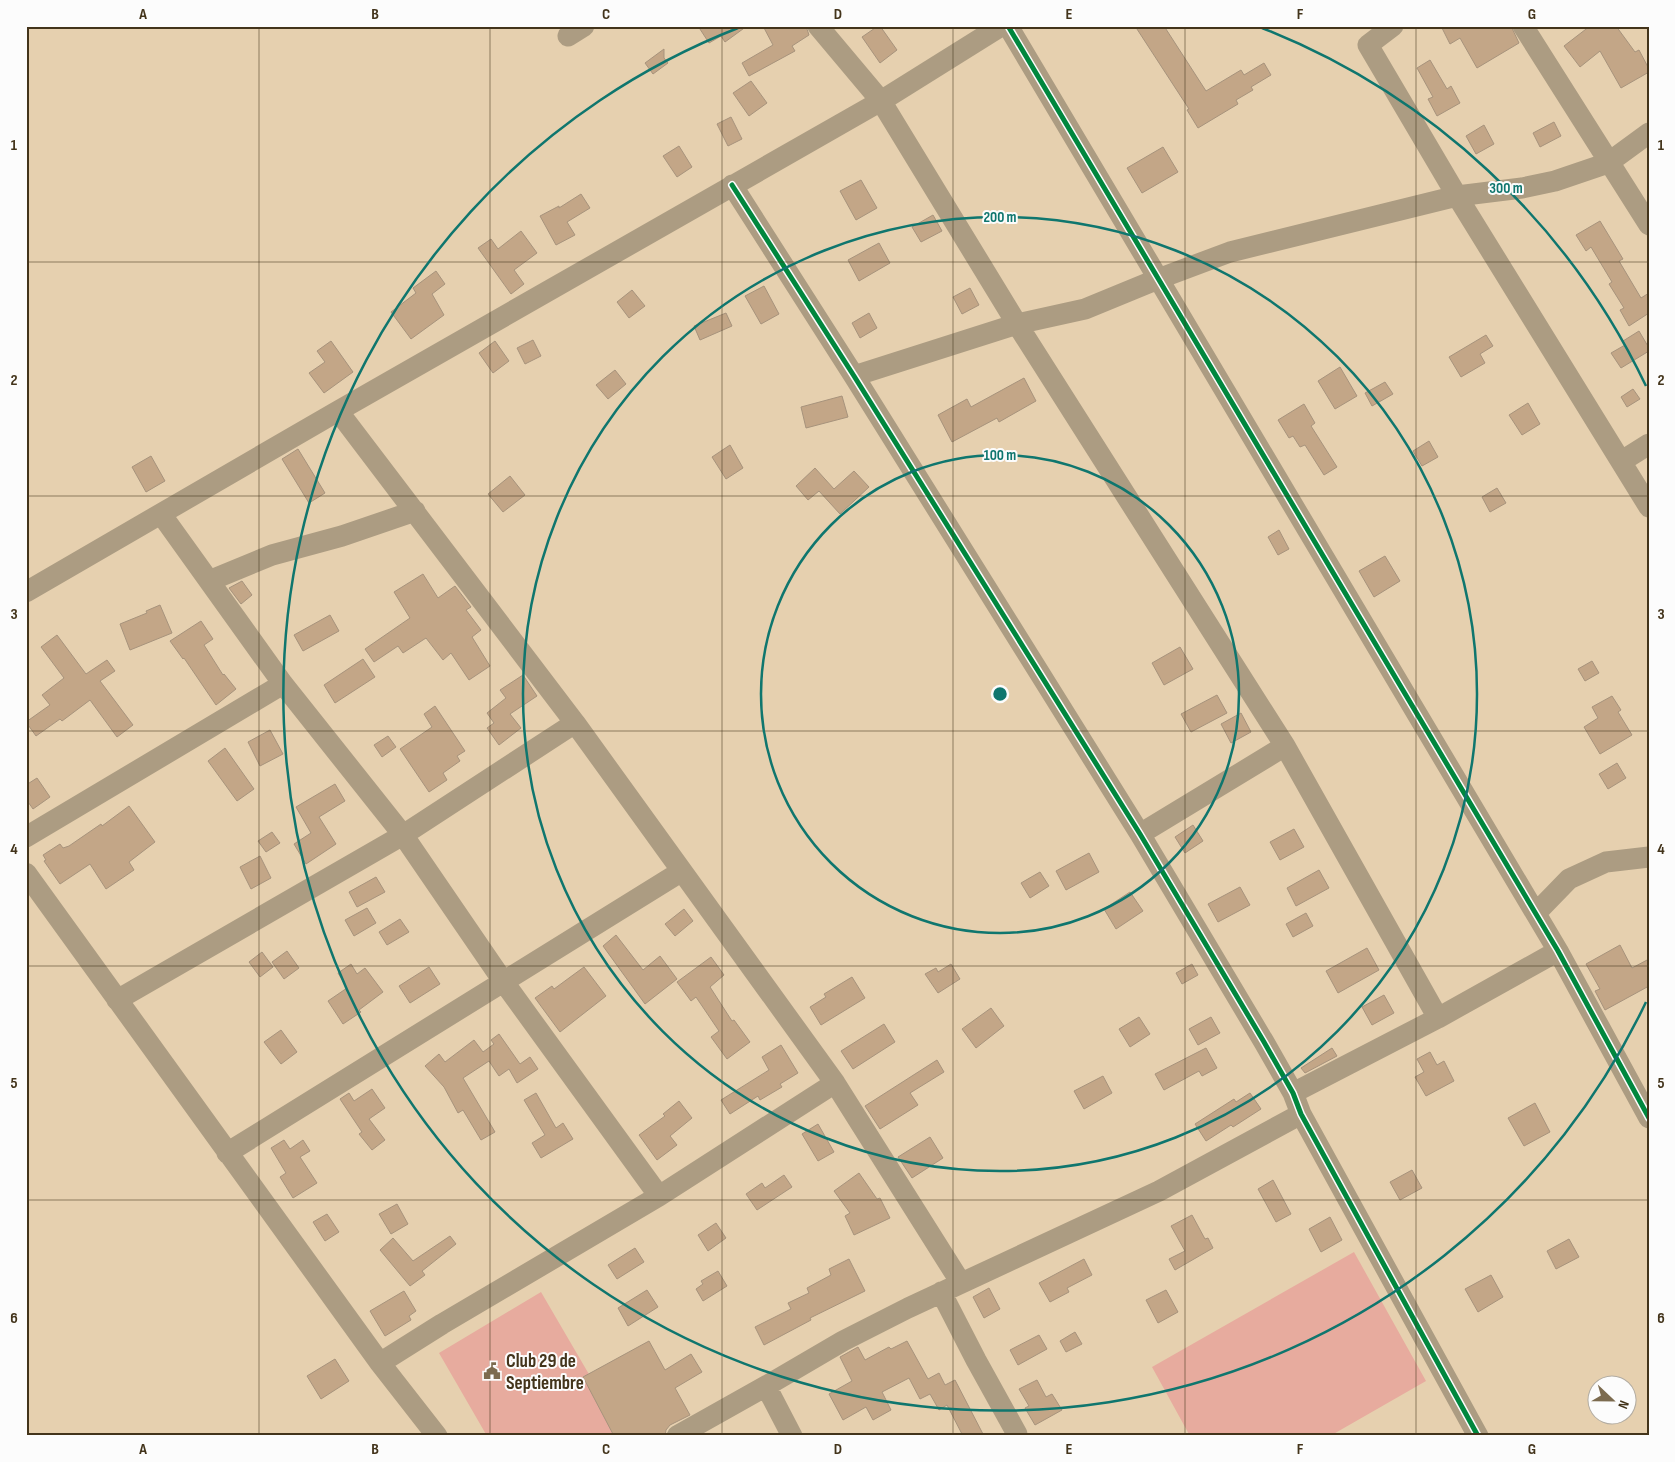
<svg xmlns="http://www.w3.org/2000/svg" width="1675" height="1462" viewBox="0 0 1675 1462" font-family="'Sofia Sans Condensed',sans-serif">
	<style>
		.green { fill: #e7ab9e }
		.building { fill: #c3a687; stroke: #a7937c }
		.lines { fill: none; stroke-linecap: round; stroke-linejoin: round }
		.minor { stroke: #ac9c82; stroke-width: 21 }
		.cycleway-casing { stroke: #fcfcfc; stroke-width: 8 }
		.cycleway { stroke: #00873e; stroke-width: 5 }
		.grid { fill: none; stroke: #43341b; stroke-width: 1; stroke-opacity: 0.55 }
		.ring { fill: none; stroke: #0f766e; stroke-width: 2.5 }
		.labels { text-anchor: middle; stroke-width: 4; stroke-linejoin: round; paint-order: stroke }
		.poi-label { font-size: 19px; font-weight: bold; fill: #43341b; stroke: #fcfcfc; text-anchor: start }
		.centre { fill: #0f766e; stroke: #fcfcfc; stroke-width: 2.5 }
		.ring-label { font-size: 15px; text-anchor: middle; font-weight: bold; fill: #0f766e; stroke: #fcfcfc; stroke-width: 4; stroke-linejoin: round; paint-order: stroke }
		.neatline { fill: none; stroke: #43341b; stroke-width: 2 }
		.grid-label { font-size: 16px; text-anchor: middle; font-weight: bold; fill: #43341b }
	</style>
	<rect width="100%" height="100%" fill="#e6d0af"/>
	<path class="green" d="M1354 1252 1426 1381 1330 1436H1190L1152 1367Z
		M541 1292 625 1436H487L439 1353Z"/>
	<path class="building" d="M698 26H747L725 42 721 36 709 43Z
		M763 26H806L809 35 792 46 795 51 749 76 742 63 773 45Z
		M878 26H880L897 50 880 63 862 37Z
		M1135 26H1164L1206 91 1241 70 1244 75 1264 63 1271 75 1251 87 1253 90 1236 100 1238 104 1198 128 1187 110 1189 109Z
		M1441 26H1511L1519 43 1477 68 1460 38 1450 44Z
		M1590 26H1616L1635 52 1639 50 1649 69V72L1621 88 1600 51 1580 67 1564 46Z
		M664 49V58L668 63 653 74 645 63Z
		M1430 60 1447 89 1451 86 1460 103 1437 116 1428 99 1433 97 1417 68Z
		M751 81 767 103 749 116 733 93Z
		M731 117 742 139 728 146 717 124Z
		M1554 122 1561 136 1540 147 1533 133Z
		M1484 125 1494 144 1476 154 1466 136Z
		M679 146 692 167 677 177 663 156Z
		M1163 147 1178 172 1142 193 1127 168Z
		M861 180 877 208 856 220 840 191Z
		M581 194 590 208 567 222 575 235 556 245 540 216 559 206V208Z
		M933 215 942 231 921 242 912 227Z
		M1600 221 1623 259 1619 261 1641 298 1649 293V313L1629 326 1620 310 1624 308 1609 284 1612 282 1591 247 1586 251 1576 235Z
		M521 231 537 253 514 270 524 284 511 294 478 248 491 239 498 249Z
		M879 243 890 263 859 281 848 260Z
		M436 271 445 284 432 294 444 315 411 339 391 312 416 293 413 288Z
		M764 286 779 314 761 324 745 296Z
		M970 288 979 305 962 314 953 297Z
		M632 290 645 306 629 318 617 302Z
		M726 313 732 326 700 340 694 326Z
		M869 313 877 328 860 338 852 323Z
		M1639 331 1649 348V351L1621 368 1611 353 1625 345 1623 341Z
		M1486 335 1493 346 1480 354 1485 363 1461 377 1449 357Z
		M533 340 541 356 525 364 517 348Z
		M331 341 353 372 324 393 309 373 325 362 317 351Z
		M495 341 509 361 493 373 479 353Z
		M1340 367 1357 396 1335 409 1318 381Z
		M615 370 626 384 608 399 596 385Z
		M1024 378 1036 401 999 422 997 418 952 442 938 415 967 399 971 407Z
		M1385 382 1393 394 1372 406 1365 393Z
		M1633 389 1640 399 1627 407 1621 397Z
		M842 396 848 417 806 428 801 407Z
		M1528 403 1540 424 1522 435 1509 415Z
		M1304 404 1315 423 1311 426 1337 467 1324 475 1305 445 1300 447 1293 436 1289 438 1278 420Z
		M1429 441 1438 457 1422 466 1413 451Z
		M730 445 743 468 726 479 712 457Z
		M298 449 325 493 309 503 282 459Z
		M151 456 165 481 146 492 132 467Z
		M815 468 834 489 854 471 869 487 840 514 819 491 808 500 796 486Z
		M510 476 525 495 503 512 488 494Z
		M1497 488 1506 503 1490 512 1482 497Z
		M1279 530 1289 549 1278 555 1268 537Z
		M1385 556 1400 581 1374 597 1359 571Z
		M423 574 438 598 455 586 471 607 466 610 481 630 472 637 490 666 469 680 451 653 443 660 426 638 403 653 398 646 374 662 365 649 410 618 394 592Z
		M242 581 252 595 241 604 229 588Z
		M160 605 172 633 130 650 120 624 147 613 146 611Z
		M330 615 339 631 303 651 294 635Z
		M201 621 213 639 204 645 223 675 224 674 236 689 216 705 184 658 183 659 170 641Z
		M57 635 86 674 107 660 115 671 100 681 133 725 117 737 90 700 62 721 60 719 36 736 26 722 50 705 42 695 64 678 41 647Z
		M1180 647 1193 669 1164 685 1152 663Z
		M363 659 375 677 335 703 324 685Z
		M1592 661 1599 673 1585 681 1578 669Z
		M523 675 537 696 510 714 521 728 499 745 487 728 494 723 487 713 506 698 500 690Z
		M1217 695 1227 713 1191 732 1181 714Z
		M1612 696 1621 710 1618 712 1632 735 1600 754 1584 727 1598 718 1592 707Z
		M435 706 465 751 457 756 460 761 443 773 447 780 429 792 400 749 432 727 424 714Z
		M1241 713 1251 732 1231 743 1221 724Z
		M270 730 283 754 260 766 248 742Z
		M388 736 396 747 382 757 374 745Z
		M225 748 254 789 237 801 208 761Z
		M1617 763 1626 778 1608 789 1599 774Z
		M37 778 50 797 33 809 26 799V785Z
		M335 784 345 801 319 817 336 844 306 864 294 844 311 833 296 807Z
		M129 806 155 842 129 862 134 870 106 889 90 864 60 884 44 861 46 860 43 855 60 844 63 848 69 846 101 824 102 826Z
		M1193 825 1203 841 1185 853 1175 837Z
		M1294 829 1304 847 1280 860 1270 842Z
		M272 832 280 843 266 852 258 841Z
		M1089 853 1099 872 1066 890 1056 871Z
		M260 856 271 878 251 889 240 867Z
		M1319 870 1329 888 1296 906 1287 888Z
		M1040 872 1049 886 1030 898 1021 883Z
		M376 877 385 892 357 907 349 892Z
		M1240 887 1250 905 1218 922 1208 904Z
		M1130 892 1143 911 1116 929 1104 909Z
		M367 908 376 923 354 936 345 920Z
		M684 909 693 921 675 936 665 924Z
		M1306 913 1313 926 1293 937 1286 924Z
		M400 919 409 932 387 945 379 932Z
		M616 935 643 970 660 956 677 979 645 1004 603 946Z
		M1620 945 1632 968 1649 959V986L1605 1010 1595 991 1600 989 1586 964Z
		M1367 948 1379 970 1338 993 1326 971Z
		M287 951 299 968 284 979 272 962Z
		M262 952 273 967 260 977 249 962Z
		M711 957 724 975 710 987 732 1021 734 1020 750 1042 727 1059 711 1037 719 1031 696 997 691 1001 677 982Z
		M351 964 357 974 365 968 383 992 359 1010 361 1012 343 1024 328 1001 347 988 338 973Z
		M951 964 960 979 938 993 925 974 936 968 938 972Z
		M1192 964 1198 975 1182 984 1176 973Z
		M429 967 440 984 410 1003 399 986Z
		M584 967 606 996 560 1032 535 998 552 986 554 989Z
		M852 977 865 998 821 1025 810 1007 826 997 824 994Z
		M1384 995 1394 1013 1372 1025 1362 1007Z
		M991 1008 1004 1026 976 1048 962 1029Z
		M1139 1017 1150 1034 1130 1047 1119 1029Z
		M1211 1017 1220 1033 1198 1045 1189 1029Z
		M884 1024 895 1042 853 1069 841 1051Z
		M281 1030 297 1052 281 1064 264 1042Z
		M499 1034 520 1064 530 1057 538 1069 517 1083 509 1069 499 1076 489 1061 463 1078 495 1132 481 1140 463 1110 458 1113 444 1087 425 1066 439 1054 445 1062 474 1040 483 1052 494 1044 491 1040Z
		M781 1045 798 1073 780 1084 782 1087 760 1100 758 1096 730 1114 721 1100 769 1070 762 1057Z
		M1206 1048 1217 1068 1202 1076 1199 1071 1164 1090 1155 1074Z
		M1332 1048 1337 1056 1305 1073 1301 1068Z
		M1430 1052 1437 1065 1444 1061 1454 1081 1426 1096 1415 1077 1424 1072 1417 1059Z
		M937 1060 944 1072 910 1093 918 1105 880 1129 865 1106Z
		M1103 1076 1112 1093 1084 1109 1074 1091Z
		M372 1089 385 1108 369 1119 385 1140 372 1150 359 1134 362 1132 340 1099 349 1093 354 1101Z
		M536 1093 556 1128 563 1123 573 1139 541 1158 532 1143 545 1135 524 1100Z
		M1250 1093 1261 1109 1233 1127 1231 1125 1206 1141 1195 1124 1234 1099 1236 1102Z
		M679 1101 692 1118 670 1136 677 1145 657 1160 639 1135 665 1116 663 1114Z
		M1535 1103 1550 1132 1524 1146 1508 1118Z
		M818 1124 834 1152 818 1161 802 1134Z
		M930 1137 943 1158 912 1178 898 1157Z
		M284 1140 290 1149 303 1140 310 1151 300 1157 317 1183 293 1198 280 1177 286 1173 271 1148Z
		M1412 1170 1422 1188 1400 1200 1390 1182Z
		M859 1173 877 1199 880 1198 890 1218 854 1235 845 1216 850 1213 834 1191Z
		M784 1175 792 1187 757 1210 746 1194 762 1183 765 1188Z
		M1273 1180 1291 1214 1276 1222 1258 1189Z
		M397 1204 408 1224 391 1234 379 1214Z
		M327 1214 339 1232 325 1241 313 1222Z
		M1192 1215 1205 1239 1208 1238 1213 1248 1175 1270 1169 1259 1185 1251 1171 1226Z
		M1330 1217 1342 1240 1321 1252 1309 1229Z
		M716 1223 726 1238 708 1251 698 1235Z
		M450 1236 456 1244 422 1271 425 1275 410 1286 380 1250 393 1238 413 1261Z
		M1569 1239 1579 1257 1556 1269 1547 1251Z
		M635 1248 644 1262 617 1279 608 1265Z
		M849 1259 865 1291 810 1318 811 1320 764 1345 755 1327 791 1309 788 1303 809 1293 807 1288 831 1275 829 1269Z
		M1084 1259 1092 1275 1067 1288 1069 1292 1050 1302 1039 1283Z
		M718 1271 727 1286 703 1301 696 1289 703 1284 701 1281Z
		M1491 1275 1503 1297 1478 1312 1465 1289Z
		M989 1288 1000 1309 984 1318 973 1297Z
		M647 1290 658 1307 628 1326 618 1308Z
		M1166 1290 1178 1312 1158 1323 1146 1300Z
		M404 1291 416 1311 409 1316 411 1320 385 1336 370 1311Z
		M1075 1332 1082 1344 1066 1352 1060 1341Z
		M1039 1335 1047 1349 1018 1365 1010 1350Z
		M649 1341 665 1370 691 1354 702 1372 675 1388 690 1415 670 1425 666 1430 665 1436H614L583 1377Z
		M907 1341 928 1379 939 1373 945 1385 955 1380 984 1436H963L947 1405 939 1410 930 1394 920 1399 909 1378 882 1392 891 1410 873 1420 866 1407 843 1420 829 1394 852 1381 840 1357 858 1347 865 1360 889 1347 891 1349Z
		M335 1359 349 1381 321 1399 307 1376Z
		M1037 1380 1046 1397 1052 1394 1062 1410 1035 1425 1025 1408 1029 1406 1019 1389Z"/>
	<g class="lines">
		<path class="minor" d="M818 26 881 101 1017 324 1285 746 1438 1018
			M1008 26 1558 951 1649 1118
			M1393 26 1368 45 1457 196 1649 507
			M1523 26 1649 225
			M568 36 584 26
			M732 185 854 376 1140 834 1264 1042 1293 1093 1301 1114 1478 1436
			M854 376 1017 324 1085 309 1158 279 1230 252 1457 196 1522 188 1555 181 1608 163 1649 133
			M338 411 575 723 835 1083 961 1283
			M1622 461 1649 444
			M161 514 283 684 403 835 503 981 659 1196
			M209 581 272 555 342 536 415 511
			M26 592 338 411 881 101 1001 26
			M1140 834 1285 746
			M26 837 283 684
			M26 873 380 1363 437 1436
			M1536 913 1569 879 1606 862 1649 857
			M117 1000 403 835 575 723
			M1293 1093 1438 1018 1558 951
			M227 1153 682 871
			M941 1292 976 1360 1017 1434
			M380 1363 442 1324 659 1196 835 1083
			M766 1386 792 1436
			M677 1436 766 1386 843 1341 908 1308 1159 1191 1301 1114"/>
		<g class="cycleway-casing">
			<path id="cycleway" d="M1008 26 1558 951 1649 1118
				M732 185 854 376 1140 834 1264 1042 1293 1093 1301 1114 1478 1436"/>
		</g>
		<use href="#cycleway" class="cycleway"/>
	</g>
	<path class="grid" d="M259 26V1436M490 26V1436M722 26V1436M953 26V1436M1185 26V1436M1416 26V1436M26 262H1649M26 496H1649M26 731H1649M26 966H1649M26 1200H1649"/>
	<g class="ring">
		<circle cx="1000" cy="694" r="239"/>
		<circle cx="1000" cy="694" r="477"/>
		<path d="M1646 1002A716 716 0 1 1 738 28M1262 28A716 716 0 0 1 1646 386"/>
	</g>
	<defs>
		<g id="civic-bare" transform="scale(1.35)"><path d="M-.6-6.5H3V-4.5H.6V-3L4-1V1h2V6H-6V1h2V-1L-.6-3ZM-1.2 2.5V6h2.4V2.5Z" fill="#7c6b4f" stroke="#fcfcfc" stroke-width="2.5" paint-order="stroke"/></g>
	</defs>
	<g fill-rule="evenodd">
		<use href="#civic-bare" x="492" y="1371"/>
	</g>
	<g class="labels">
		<g class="poi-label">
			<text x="506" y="1367">Club 29 de<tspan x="506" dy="22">Septiembre</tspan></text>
		</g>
	</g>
	<circle cx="1000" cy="694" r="8" class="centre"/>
	<g class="ring-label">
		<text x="1506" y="193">300 m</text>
		<text x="1000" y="222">200 m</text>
		<text x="1000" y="460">100 m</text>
	</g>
	<rect width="1675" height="1462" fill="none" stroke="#fcfcfc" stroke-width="55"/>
	<g transform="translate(1612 1400) rotate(112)"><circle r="24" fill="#fcfcfc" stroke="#b2aca2"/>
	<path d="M0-4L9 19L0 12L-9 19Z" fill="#7c6b4f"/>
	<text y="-8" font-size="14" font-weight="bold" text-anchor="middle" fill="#43341b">N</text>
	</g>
	<rect x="28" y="28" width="1620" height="1406" class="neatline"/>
	<g class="grid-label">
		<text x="143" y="19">A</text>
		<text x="375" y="19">B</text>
		<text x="606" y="19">C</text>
		<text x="838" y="19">D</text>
		<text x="1069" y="19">E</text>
		<text x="1300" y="19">F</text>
		<text x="1532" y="19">G</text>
		<text x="14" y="150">1</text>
		<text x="1661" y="150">1</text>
		<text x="14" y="385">2</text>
		<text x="1661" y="385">2</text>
		<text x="14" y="619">3</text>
		<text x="1661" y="619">3</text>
		<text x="14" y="854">4</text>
		<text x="1661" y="854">4</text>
		<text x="14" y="1088">5</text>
		<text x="1661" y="1088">5</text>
		<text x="14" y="1323">6</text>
		<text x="1661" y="1323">6</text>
		<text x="143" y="1454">A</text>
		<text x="375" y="1454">B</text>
		<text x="606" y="1454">C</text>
		<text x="838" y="1454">D</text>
		<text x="1069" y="1454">E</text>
		<text x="1300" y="1454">F</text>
		<text x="1532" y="1454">G</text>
	</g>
</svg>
